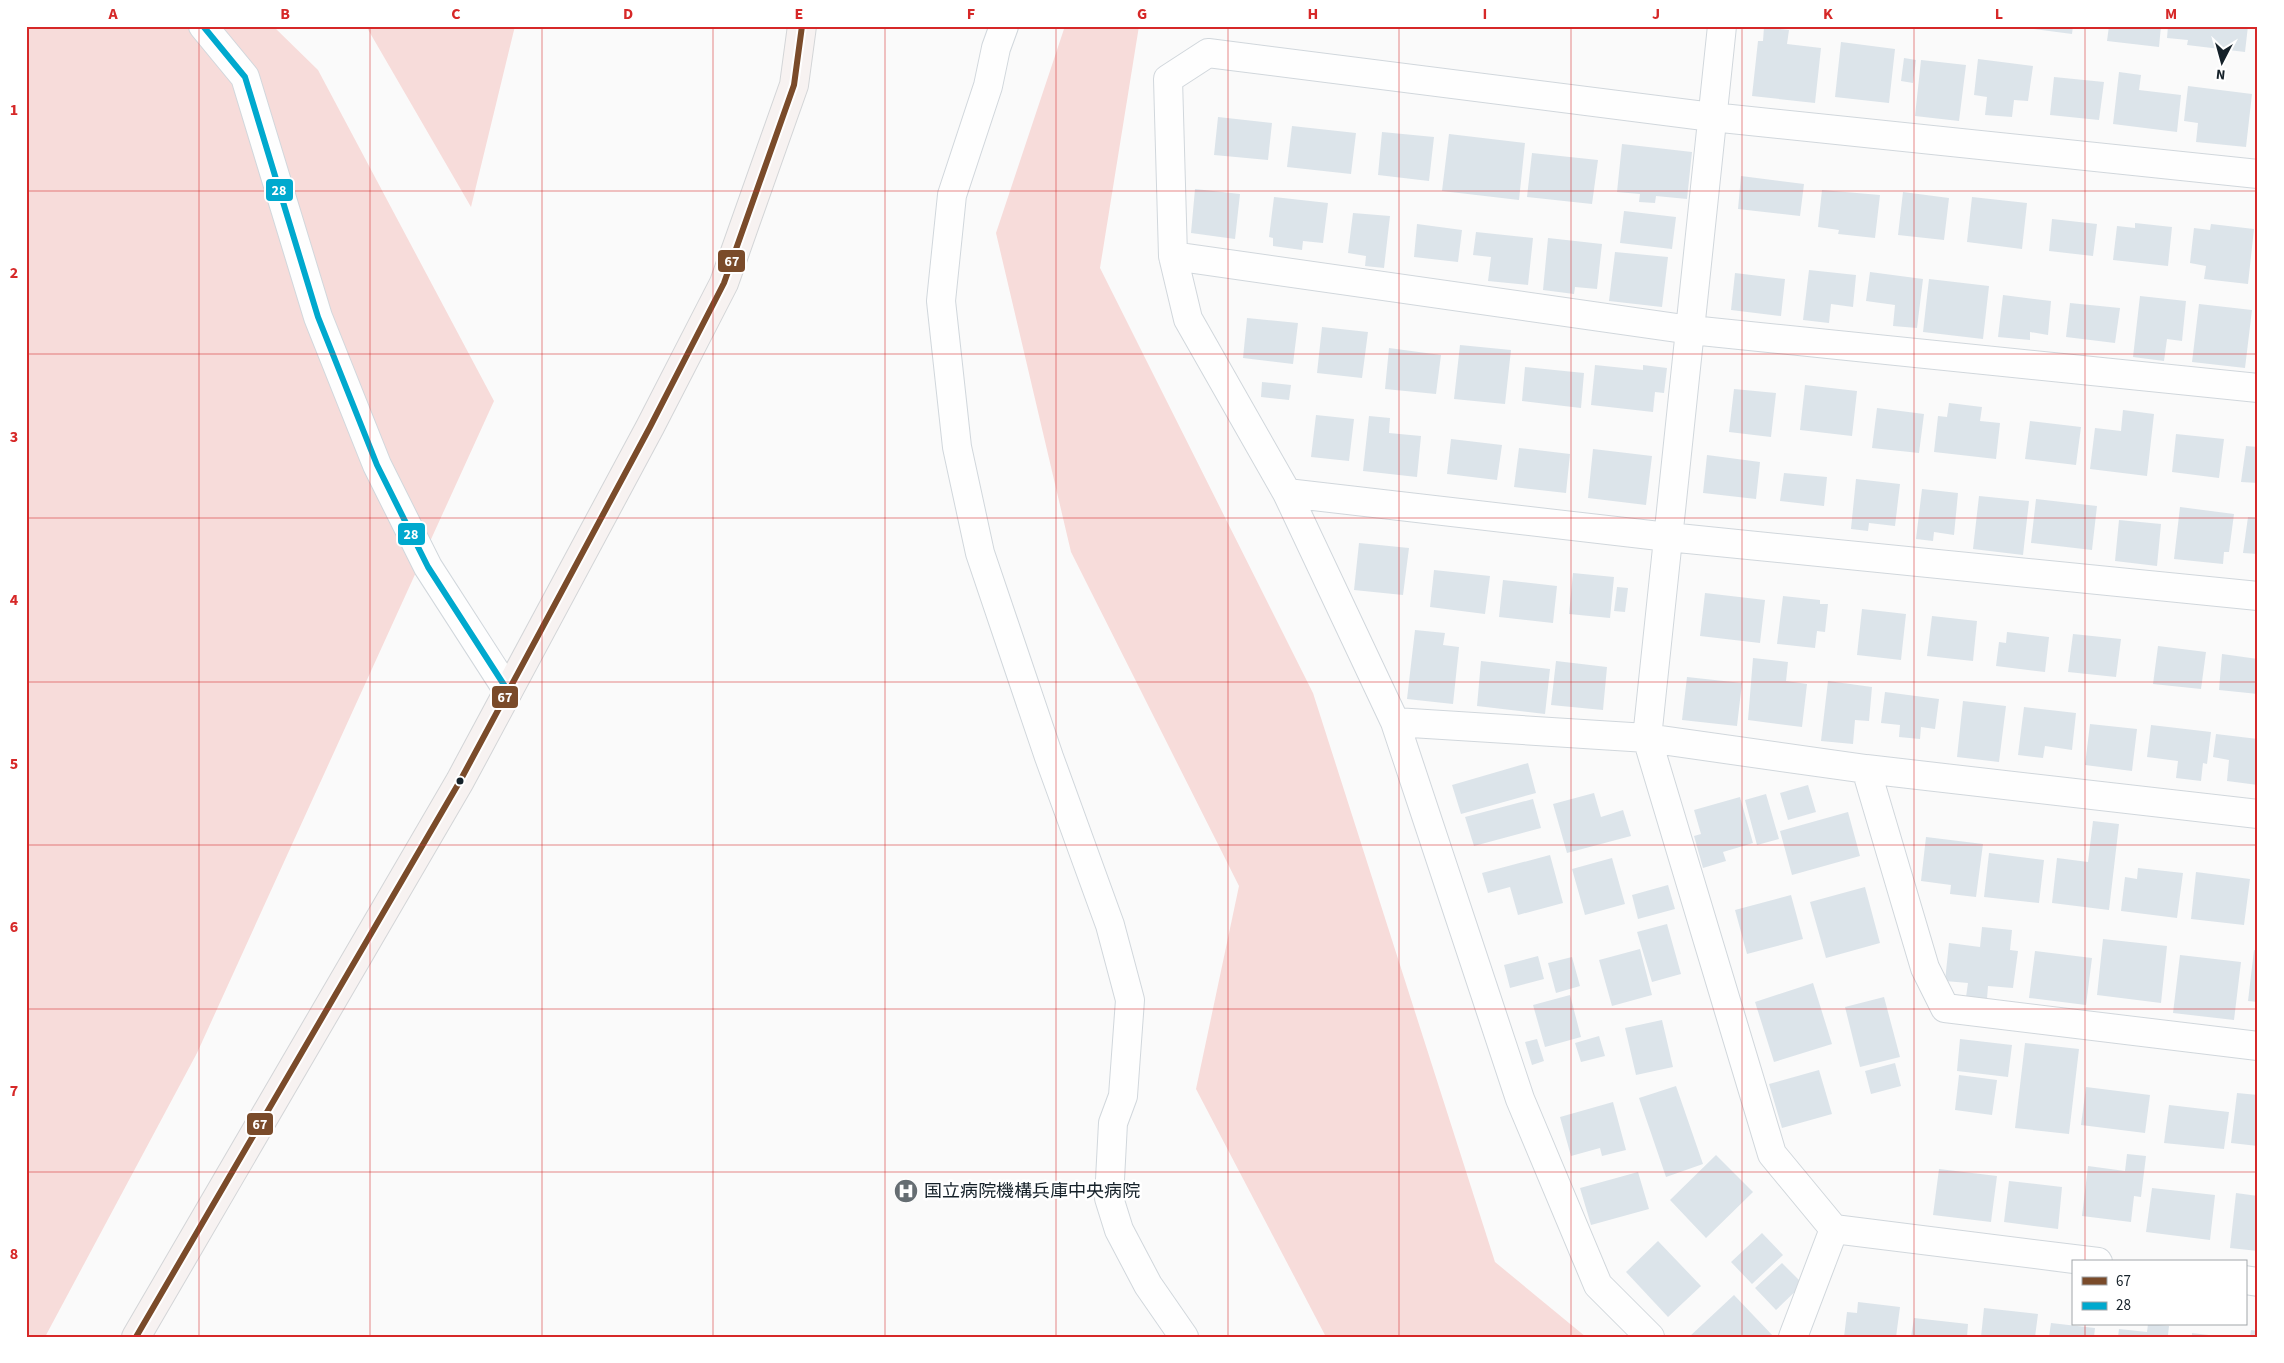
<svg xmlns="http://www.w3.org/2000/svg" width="2284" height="1363" viewBox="0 0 2284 1363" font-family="'Source Sans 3','Noto Sans JP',sans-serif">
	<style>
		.green { fill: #f7dcda }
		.building { fill: #dce4ea }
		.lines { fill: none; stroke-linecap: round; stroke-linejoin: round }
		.minor-casing { stroke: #d1d7dc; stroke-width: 30 }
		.major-casing { stroke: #d3d5d7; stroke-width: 30 }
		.minor { stroke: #fefefe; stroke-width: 28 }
		.major { stroke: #f7f2f1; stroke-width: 28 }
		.bus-1-casing { stroke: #fff; stroke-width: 10 }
		.bus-2-casing { stroke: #fff; stroke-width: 10 }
		.bus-1 { stroke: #7a4b2a; stroke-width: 6 }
		.bus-2 { stroke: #00a9ce; stroke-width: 6 }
		.grid { fill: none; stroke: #d62828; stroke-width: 1; stroke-opacity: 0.55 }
		.bus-dot { fill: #152129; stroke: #fff; stroke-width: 2 }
		.labels { text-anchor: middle; stroke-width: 5; stroke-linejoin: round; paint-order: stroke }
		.poi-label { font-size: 18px; fill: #152129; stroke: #fff; text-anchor: start }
		.line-badge { stroke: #fff; stroke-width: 2 }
		.badge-label { font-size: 14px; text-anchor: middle; font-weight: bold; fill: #fff }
		.neatline { fill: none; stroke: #d62828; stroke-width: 2 }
		.grid-label { font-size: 16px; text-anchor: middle; font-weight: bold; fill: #d62828 }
	</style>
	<rect width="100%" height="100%" fill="#fafafa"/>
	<path class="green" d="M26 26H273L318 70 494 401 197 1053 45 1337H26Z
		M366 26H515L471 207Z
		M1065 26H1139L1100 268 1313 693 1495 1262 1586 1337H1326L1196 1089 1239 886 1071 552 996 233Z"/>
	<path class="building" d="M2012 26H2073L2072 34Z
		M2109 26H2161L2159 47 2107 41Z
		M2168 26H2248L2245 52 2187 45 2188 40 2167 38Z
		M1764 27 1789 30 1787 44 1821 48 1815 103 1752 96 1758 41H1763Z
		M1841 42 1895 49 1889 103 1835 97Z
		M1904 58 1916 60 1913 83 1901 81Z
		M1978 59 2033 66 2028 101 2014 100 2012 117 1985 115 1987 97 1974 95Z
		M1921 60 1966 65 1959 121 1915 116Z
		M2119 72 2141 75 2139 90 2181 95 2177 132 2113 124Z
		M2054 77 2104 82 2099 120 2050 115Z
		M2188 86 2252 94 2246 147 2196 142 2198 123 2184 121Z
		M1218 117 1272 123 1268 160 1214 155Z
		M1292 126 1356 133 1351 174 1287 167Z
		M1382 132 1434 137 1429 181 1378 175Z
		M1449 134 1525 143 1519 200 1442 191Z
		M1622 144 1692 152 1687 199 1656 196 1655 203 1639 202 1640 194 1617 192Z
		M1532 153 1598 160 1592 204 1527 197Z
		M1741 176 1804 184 1800 216 1738 209Z
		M1195 189 1240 194 1235 239 1191 233Z
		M1822 190 1880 195 1875 238 1838 234 1839 230 1818 227Z
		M1903 192 1949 198 1944 240 1898 235Z
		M1274 197 1328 203 1323 243 1303 241 1302 250 1273 246V238L1269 237Z
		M1972 197 2027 203 2022 249 1967 242Z
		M1624 211 1676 217 1672 249 1620 243Z
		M1353 213 1390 216 1384 268 1365 266 1366 256 1348 253Z
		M2052 219 2097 224 2093 256 2049 251Z
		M2135 223 2172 227 2168 266 2113 260 2117 226 2135 228Z
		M1417 224 1462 230 1458 262 1414 257Z
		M2211 224 2254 229 2248 284 2204 279 2206 266 2190 263 2194 228 2210 230Z
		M1476 232 1533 238 1528 285 1488 281 1491 257 1473 255Z
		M1548 238 1602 244 1597 289 1575 287 1574 294 1543 290Z
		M1615 252 1668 257 1662 307 1609 301Z
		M1809 270 1856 275 1853 307 1831 304 1829 323 1803 320Z
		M1870 272 1923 279 1917 328 1893 326 1895 305 1866 301Z
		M1735 273 1785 279 1781 316 1731 310Z
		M1929 279 1989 286 1983 339 1923 332Z
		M2003 295 2051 301 2048 335 2030 332V340L1998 337Z
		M2140 296 2186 301 2182 341 2167 339 2164 361 2133 357Z
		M2070 303 2120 308 2115 343 2066 337Z
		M2199 304 2252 310 2245 368 2192 362Z
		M1247 318 1298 323 1293 364 1243 358Z
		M1322 327 1368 332 1362 378 1317 373Z
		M1460 345 1511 350 1505 404 1454 399Z
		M1389 348 1441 355 1436 394 1385 389Z
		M1595 365 1643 370V365L1667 368 1664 393 1655 392 1653 412 1591 405Z
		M1525 367 1584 373 1581 408 1522 401Z
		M1262 382 1291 385 1289 400 1261 397Z
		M1805 385 1857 391 1852 436 1800 430Z
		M1734 389 1776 393 1771 437 1729 432Z
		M1949 403 1982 407 1980 421 2000 423 1996 459 1934 452 1938 416 1947 417Z
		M1877 408 1924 414 1919 453 1872 448Z
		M2123 410 2154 414 2147 476 2090 469 2095 428 2121 431Z
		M1316 415 1354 419 1349 461 1311 457Z
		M1369 416 1390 418 1389 433 1421 436 1417 477 1363 471Z
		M2030 421 2081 427 2076 465 2025 459Z
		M2176 434 2224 439 2219 478 2172 472Z
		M1451 439 1502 445 1497 480 1447 474Z
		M2246 446 2258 447V483L2241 482Z
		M1519 448 1570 454 1566 493 1514 487Z
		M1593 449 1652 456 1646 505 1588 498Z
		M1707 455 1760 462 1756 499 1703 493Z
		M1784 473 1827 477 1824 506 1780 501Z
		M1856 479 1900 484 1895 526 1869 523 1868 531 1851 529Z
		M1922 489 1958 493 1954 535 1934 532 1933 541 1916 539Z
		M1979 496 2029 501 2023 555 1973 549Z
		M2036 499 2097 506 2092 550 2031 543Z
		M2180 507 2234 514 2229 552H2224L2223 564 2174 559Z
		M2248 517 2258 518V554L2243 553Z
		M2119 520 2161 524 2157 566 2115 561Z
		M1359 543 1409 548 1403 595 1354 590Z
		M1434 570 1490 576 1485 614 1430 607Z
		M1573 573 1614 577 1610 618 1569 614Z
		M1503 580 1557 586 1553 623 1499 617Z
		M1617 587 1628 588 1625 612 1614 611Z
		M1705 593 1765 600 1760 643 1700 636Z
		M1783 596 1820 600V604H1828L1825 632 1817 631 1815 648 1777 644Z
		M1862 609 1906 614 1901 660 1857 655Z
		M1932 616 1977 621 1973 661 1927 656Z
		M1415 630 1445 633 1443 645 1459 647 1453 704 1407 699Z
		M2007 632 2049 637 2045 672 1996 666 1999 642 2006 643Z
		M2073 634 2121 639 2116 677 2068 672Z
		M2158 646 2206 652 2201 689 2153 684Z
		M2222 654 2258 659V694L2219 690Z
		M1753 658 1788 662 1786 681 1807 684 1802 727 1748 720Z
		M1481 661 1550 669 1545 714 1477 706Z
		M1556 661 1607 667 1603 710 1551 705Z
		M1687 677 1742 683 1737 726 1682 720Z
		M1828 681 1872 687 1869 721 1855 720 1853 744 1821 741Z
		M1885 692 1939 699 1935 729 1921 727 1920 739 1899 737 1900 725 1881 723Z
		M1963 701 2006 706 1999 762 1957 757Z
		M2024 707 2076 713 2072 750 2045 746 2043 758 2018 755Z
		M2090 724 2137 729 2132 771 2085 765Z
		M2151 725 2211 732 2207 764 2203 763 2201 781 2176 778 2178 761 2147 757Z
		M2216 734 2258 739V785L2227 781 2229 760 2213 757Z
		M1528 763 1536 793 1461 814 1452 785Z
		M1808 785 1816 812 1788 820 1780 793Z
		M1594 793 1601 817 1623 810 1631 836 1567 853 1553 804Z
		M1766 794 1779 839 1757 845 1745 800Z
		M1740 797 1753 843 1723 852 1726 861 1703 868 1694 836 1701 834 1694 810Z
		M1533 799 1541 828 1474 846 1465 817Z
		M1848 812 1860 856 1792 875 1780 831Z
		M2093 821 2119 824 2109 910 2052 903 2057 858 2088 862Z
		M1926 837 1983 844 1976 897 1950 894 1951 885 1921 881Z
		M1989 853 2044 860 2039 903 1984 897Z
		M1550 855 1563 903 1518 915 1510 887 1488 893 1482 873Z
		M1612 858 1625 904 1585 915 1572 869Z
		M2138 868 2183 873 2177 918 2121 911 2125 877 2137 879Z
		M2196 872 2250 879 2244 925 2191 919Z
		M1668 885 1675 909 1638 919 1632 895Z
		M1865 887 1880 943 1826 958 1810 902Z
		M1791 895 1803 939 1747 954 1735 910Z
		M1667 924 1681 974 1652 982 1637 932Z
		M1982 927 2012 930 2010 950 2018 951 2013 988 1988 986 1987 999 1966 997 1968 983 1945 981 1949 943 1980 947Z
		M2103 939 2167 946 2161 1003 2097 995Z
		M1640 949 1652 995 1612 1006 1599 960Z
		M2254 950 2258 951V1002L2248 1001Z
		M2035 951 2092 958 2086 1005 2029 998Z
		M2180 955 2241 962 2234 1020 2173 1013Z
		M1538 956 1544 979 1510 988 1504 965Z
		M1572 957 1580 986 1556 993 1548 963Z
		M1813 983 1832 1044 1774 1062 1755 1002Z
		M1570 995 1581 1037 1545 1047 1533 1005Z
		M1884 997 1900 1057 1860 1067 1845 1007Z
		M1662 1020 1673 1067 1636 1075 1625 1028Z
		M1599 1036 1605 1056 1581 1062 1575 1043Z
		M1537 1039 1544 1061 1532 1065 1525 1042Z
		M1960 1039 2012 1045 2008 1077 1957 1071Z
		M2025 1043 2079 1049 2069 1134 2015 1128Z
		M1895 1063 1901 1086 1871 1094 1865 1071Z
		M1819 1070 1832 1114 1782 1128 1769 1084Z
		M1959 1075 1997 1080 1992 1115 1955 1110Z
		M1676 1086 1703 1164 1666 1177 1639 1098Z
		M2086 1087 2150 1095 2145 1133 2081 1125Z
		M2237 1093 2258 1095V1146L2231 1143Z
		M1613 1102 1626 1150 1602 1156 1600 1148 1571 1156 1560 1117Z
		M2169 1105 2229 1112 2224 1149 2164 1143Z
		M2127 1154 2146 1156 2141 1197 2134 1196 2131 1222 2082 1216 2088 1166 2125 1171Z
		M1716 1155 1753 1192 1706 1238 1670 1200Z
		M1939 1169 1997 1176 1991 1222 1933 1215Z
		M1638 1172 1649 1209 1591 1225 1580 1188Z
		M2009 1181 2062 1187 2058 1229 2004 1222Z
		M2152 1188 2215 1195 2210 1240 2146 1232Z
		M2236 1193 2258 1196V1251L2230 1248Z
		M1762 1233 1783 1255 1752 1284 1731 1262Z
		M1658 1241 1701 1286 1668 1317 1626 1272Z
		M1782 1263 1803 1284 1776 1310 1755 1288Z
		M1734 1295 1774 1337H1689Z
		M1858 1302 1900 1307 1896 1337H1844L1847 1312 1857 1313Z
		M1984 1308 2038 1314 2035 1337H1981Z
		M1914 1318 1968 1324 1967 1337H1911Z
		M2051 1323 2095 1328 2094 1337H2049Z
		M2148 1324 2169 1326 2168 1335 2173 1337H2118L2119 1329 2147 1332Z
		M2251 1330 2258 1331V1337H2250Z
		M2192 1333 2217 1336V1337H2192Z"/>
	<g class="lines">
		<g class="minor-casing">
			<path id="minor" d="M203 26 245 77 318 317 377 465 428 567 508 691
				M1004 26 996 48 988 86 952 195 941 301 957 447 980 553 1049 757 1110 925 1130 1000 1123 1096 1113 1123 1109 1198 1119 1230 1148 1285 1184 1337
				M1722 26 1647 738 1772 1154 1834 1229 2098 1262
				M1173 256 1691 330 2258 388
				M1287 493 1668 537 2258 596
				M1395 722 1647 738 1866 769 2258 814
				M1866 769 1925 968 1945 1008 2258 1046
				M2245 1280 2258 1282
				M1650 1337 1598 1285 1520 1099 1395 722 1287 493 1188 319 1173 256 1168 79 1208 53 1712 117 2258 174
				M1793 1337 1834 1229"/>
		</g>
		<g class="major-casing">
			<path id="major" d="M136 1337 460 781 650 427 724 283 794 85 802 26"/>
		</g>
		<use href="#minor" class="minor"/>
		<use href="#major" class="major"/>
		<g class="bus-1-casing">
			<path id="bus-1" d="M136 1337 460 781 650 427 724 283 794 85 802 26"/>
		</g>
		<g class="bus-2-casing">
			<path id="bus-2" d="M203 26 245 77 318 317 377 465 428 567 508 691"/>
		</g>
		<use href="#bus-1" class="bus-1"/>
		<use href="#bus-2" class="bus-2"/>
	</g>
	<path class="grid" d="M199 26V1337M370 26V1337M542 26V1337M713 26V1337M885 26V1337M1056 26V1337M1228 26V1337M1399 26V1337M1571 26V1337M1742 26V1337M1914 26V1337M2085 26V1262M26 191H2258M26 354H2258M26 518H2258M26 682H2258M26 845H2258M26 1009H2258M26 1172H2258M2085 1324V1337"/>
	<defs>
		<g id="hospital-disc" transform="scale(1.25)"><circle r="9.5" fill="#656d72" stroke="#fff"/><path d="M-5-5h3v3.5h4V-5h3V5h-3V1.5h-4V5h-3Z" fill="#fff"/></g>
	</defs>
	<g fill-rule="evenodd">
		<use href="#hospital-disc" x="906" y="1191"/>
	</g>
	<circle class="bus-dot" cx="460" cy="781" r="4.5"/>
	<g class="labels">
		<g class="poi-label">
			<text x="924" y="1197">国立病院機構兵庫中央病院</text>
		</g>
	</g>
	<g class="line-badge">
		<rect x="265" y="178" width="29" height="24" rx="5" fill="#00a9ce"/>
		<rect x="717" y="249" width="29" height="24" rx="5" fill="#7a4b2a"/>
		<rect x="397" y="522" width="29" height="24" rx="5" fill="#00a9ce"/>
		<rect x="491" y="685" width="28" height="24" rx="5" fill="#7a4b2a"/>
		<rect x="246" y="1112" width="28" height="24" rx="5" fill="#7a4b2a"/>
	</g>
	<g class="badge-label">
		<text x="279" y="195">28</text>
		<text x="732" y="266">67</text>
		<text x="411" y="539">28</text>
		<text x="505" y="702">67</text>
		<text x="260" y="1129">67</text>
	</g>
	<rect width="2284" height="1363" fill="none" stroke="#ffffff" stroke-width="55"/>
	<rect x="2072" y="1260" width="175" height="65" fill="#ffffff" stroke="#a1a6a9"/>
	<rect x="2082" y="1277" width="25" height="8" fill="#7a4b2a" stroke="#a1a6a9"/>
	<text x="2116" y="1286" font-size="15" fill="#152129">67</text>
	<rect x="2082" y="1302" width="25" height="8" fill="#00a9ce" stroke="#a1a6a9"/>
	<text x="2116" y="1310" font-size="15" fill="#152129">28</text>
	<g transform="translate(2222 62) rotate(186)" stroke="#ffffff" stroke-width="4" paint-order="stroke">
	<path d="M0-4L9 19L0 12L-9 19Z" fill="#152129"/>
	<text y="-8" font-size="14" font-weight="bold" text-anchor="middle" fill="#152129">N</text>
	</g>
	<rect x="28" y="28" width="2228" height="1308" class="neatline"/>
	<g class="grid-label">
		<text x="113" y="19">A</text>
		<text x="285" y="19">B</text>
		<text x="456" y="19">C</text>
		<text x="628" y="19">D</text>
		<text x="799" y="19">E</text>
		<text x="971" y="19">F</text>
		<text x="1142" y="19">G</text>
		<text x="1313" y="19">H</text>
		<text x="1485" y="19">I</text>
		<text x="1656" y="19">J</text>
		<text x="1828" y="19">K</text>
		<text x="1999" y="19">L</text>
		<text x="2171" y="19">M</text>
		<text x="14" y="115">1</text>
		<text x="14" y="278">2</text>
		<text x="14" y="442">3</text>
		<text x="14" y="605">4</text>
		<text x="14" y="769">5</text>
		<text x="14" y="932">6</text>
		<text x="14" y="1096">7</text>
		<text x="14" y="1259">8</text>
	</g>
</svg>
